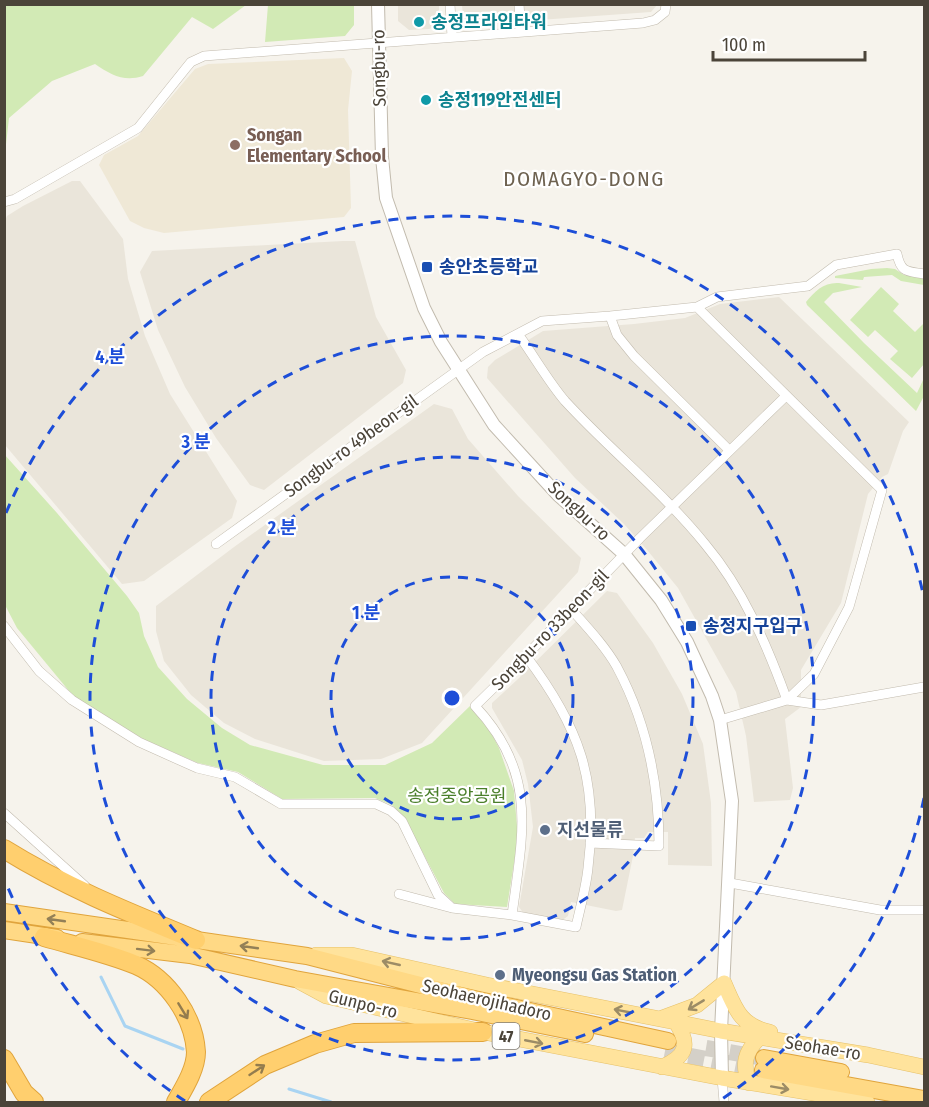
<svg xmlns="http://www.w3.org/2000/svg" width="929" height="1107" viewBox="0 0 929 1107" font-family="'Fira Sans Condensed','Noto Sans KR',sans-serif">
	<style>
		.residential { fill: #eae5da }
		.education { fill: #efe8d6 }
		.green { fill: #d2eab5 }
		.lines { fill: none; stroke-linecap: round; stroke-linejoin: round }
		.stream { stroke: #a9d4f2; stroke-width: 3 }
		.trunk-tunnel { stroke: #d4d0c8; stroke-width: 16; stroke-dasharray: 16 8; stroke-linecap: butt }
		.minor-casing { stroke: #c2bbae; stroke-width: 10 }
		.tertiary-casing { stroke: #c2bbae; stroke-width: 14 }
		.primary-casing { stroke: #e6c16a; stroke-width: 16 }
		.trunk-casing { stroke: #e0a43c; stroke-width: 18 }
		.motorway-casing { stroke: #e0a43c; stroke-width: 20 }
		.minor { stroke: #fff; stroke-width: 9 }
		.tertiary { stroke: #fff; stroke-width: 12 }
		.primary { stroke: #ffe39c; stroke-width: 15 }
		.trunk { stroke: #ffd985; stroke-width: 16 }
		.motorway { stroke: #ffcf6e; stroke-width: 18 }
		.oneway { stroke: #938057 }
		.oneway2 { stroke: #9c8c66 }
		.oneway3 { stroke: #937c4e }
		.ring { fill: none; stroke: #1d4ed8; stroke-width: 3; stroke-dasharray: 10 8 }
		.culture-dot { fill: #0f9aa8; stroke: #fff; stroke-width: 2 }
		.education-dot { fill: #8d6e63; stroke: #fff; stroke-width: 2 }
		.transit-dot { fill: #1a4fb4; stroke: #fff; stroke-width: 2 }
		.service-dot { fill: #5c6f8a; stroke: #fff; stroke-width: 2 }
		.labels { text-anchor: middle; stroke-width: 4.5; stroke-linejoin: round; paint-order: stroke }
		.shield { fill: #fff; stroke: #817c74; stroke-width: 1.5 }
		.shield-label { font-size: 16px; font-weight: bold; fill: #4b4439 }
		.culture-label { font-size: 18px; font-weight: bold; fill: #0d838f; stroke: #fff; text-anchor: start }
		.street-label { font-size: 18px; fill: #4b4439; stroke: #fff }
		.education-label { font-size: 18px; font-weight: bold; fill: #785e54; stroke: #fff; text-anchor: start }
		.transit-label { font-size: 18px; font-weight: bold; fill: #164399; stroke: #fff; text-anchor: start }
		.park-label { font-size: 18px; fill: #4a7f2a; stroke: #fff }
		.service-label { font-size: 18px; font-weight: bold; fill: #4e5e75; stroke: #fff; text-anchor: start }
		.quarter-label { font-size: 21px; letter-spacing: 1.5px; fill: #6e6250; stroke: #fff }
		.centre { fill: #1d4ed8; stroke: #fff; stroke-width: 3 }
		.ring-label { font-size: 18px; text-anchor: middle; font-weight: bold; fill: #1d4ed8; stroke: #fff; stroke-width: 4.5; stroke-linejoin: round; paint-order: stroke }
	</style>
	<rect width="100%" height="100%" fill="#f6f3ec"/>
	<path class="residential" d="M398 5H439V21L434 27 429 29 409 30 398 21Z
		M462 5H657L651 12 471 25 463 17Z
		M72 181H80L123 239 128 279 145 336 170 394 237 501 232 518 144 581 122 584 5 445V221L7 216 23 206Z
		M343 241H355L376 317 406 370 403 383 264 490 250 485 216 438 185 387 158 330 140 272 152 251Z
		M779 297 909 422 903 431 888 474 882 477 868 494 841 603 801 670V707L785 719 793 788 790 800 754 802 746 736 736 692 678 588 648 551 624 524 575 478 487 378 488 367 495 360 543 331 634 324 685 318 720 304Z
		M434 404 452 409 468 439 518 496 581 558 578 572 422 743 381 759 324 761 255 739 224 723 191 695 164 661 156 631V606L234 547Z
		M607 591 617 593 653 643 682 694 703 744 711 803 712 866 668 865V832H648L644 838H635L633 856 622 910 616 911 571 902 568 916 561 921 524 914 519 907 533 827 528 784 522 760 492 708V703L518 679Z"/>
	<path class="education" d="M344 58 352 71 348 110 351 208 344 217 164 233 144 228 130 221 99 165 104 155 138 136 195 69 208 64Z"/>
	<path class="green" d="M5 4H246V5L213 29 192 17 143 76C124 82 111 75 95 64L52 81 9 118 5 153Z
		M268 5H354V25L345 36 265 42Z
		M887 268 895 269 904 275 924 278V285L901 281 892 275 864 277 863 280 835 278V276L871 269Z
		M839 283 862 287 833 293 824 302 864 343 917 393 924 378V396L916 411 807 305 806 302C815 291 824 282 839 283Z
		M881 287 899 304 893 311 915 332 923 324 924 326V364L912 378 890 359 898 351 875 330 868 337 850 320Z
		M4 454 57 513 127 596 139 613 144 636 158 667 187 699 222 728 250 745 323 765H385L432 743 471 705 487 725 499 748 514 791 518 838 507 907 455 904 444 893 404 817 392 805 375 798 282 799 238 772 198 763 143 739 74 697 17 628 5 605Z"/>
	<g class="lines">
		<path class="stream" d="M101 977 125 1026 183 1049
			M289 1089 331 1102"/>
		<path class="trunk-tunnel" d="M706 1048 764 1058
			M665 1051 763 1070"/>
		<g class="minor-casing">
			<path id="minor" d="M450 4 452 37
				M519 4 521 32
				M4 202 15 199 138 128 186 68 191 62 204 56 643 23 655 20 665 12 666 4
				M697 307 717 297 808 286 836 265 897 254C901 273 907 271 924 274
				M610 316 617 335 634 356 729 450
				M518 334C534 356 548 381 565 401 610 450 663 492 705 544 743 589 767 645 787 700L821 705 924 687
				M216 544 483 352 542 321 610 316 697 307 882 490 849 607 814 674 787 700 720 720
				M571 609C587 627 605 646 617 667 647 723 659 784 659 846L590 843
				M4 626 39 671 72 700 139 742 197 768 235 777 281 804H376L391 811 402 821 438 895 452 908
				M4 813 85 886
				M730 883 880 910H924
				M399 894 452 908 512 915 576 927C580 908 586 888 588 868 599 780 579 726 526 656
				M512 915C523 832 538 773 475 706L515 667 640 538 786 396
				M722 1078 724 1102"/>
		</g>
		<g class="tertiary-casing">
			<path id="tertiary" d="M378 4 382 157 386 198 424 308 441 342 494 425 558 495 624 554 661 600 687 642 712 696 720 720 732 801 721 1031 722 1078"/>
		</g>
		<g class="primary-casing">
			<path id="primary" d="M316 955H352L487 985 721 1031 868 1055 924 1067
				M300 982 326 996 483 1032 722 1078 867 1102
				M662 1018 697 1005 724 983C735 1008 740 1026 770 1032
				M662 1067C688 1056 690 1043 675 1021
				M749 1083C742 1064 745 1052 759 1038"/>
		</g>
		<g class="trunk-casing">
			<path id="trunk" d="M4 912 307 956 475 999 668 1041
				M4 930 57 938
				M82 942 190 955 295 979 472 1011 585 1034
				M764 1058 841 1072
				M763 1070 924 1099"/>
		</g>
		<g class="motorway-casing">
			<path id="motorway" d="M4 849C65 887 130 913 196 940
				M44 937C75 946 107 953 136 965 168 979 194 1017 196 1052 196 1069 184 1088 176 1102
				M4 1059 24 1093 34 1102
				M209 1102 265 1065 315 1044 354 1033 483 1032"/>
		</g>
		<use href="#minor" class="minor"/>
		<use href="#tertiary" class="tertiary"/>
		<use href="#primary" class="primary"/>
		<use href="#trunk" class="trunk"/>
		<use href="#motorway" class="motorway"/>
	</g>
	<defs><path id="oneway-shaft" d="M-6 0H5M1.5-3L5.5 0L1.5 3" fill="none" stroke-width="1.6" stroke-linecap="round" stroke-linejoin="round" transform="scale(1.5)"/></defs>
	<g class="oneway">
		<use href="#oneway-shaft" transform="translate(56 920) rotate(-172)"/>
		<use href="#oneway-shaft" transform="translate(249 947) rotate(-172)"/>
		<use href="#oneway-shaft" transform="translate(146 950) rotate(7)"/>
	</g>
	<g class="oneway2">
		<use href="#oneway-shaft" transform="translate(391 963) rotate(-167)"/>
		<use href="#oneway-shaft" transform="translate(696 1005) rotate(149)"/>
		<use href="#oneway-shaft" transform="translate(623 1011) rotate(-169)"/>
		<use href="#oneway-shaft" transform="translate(534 1042) rotate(11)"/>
		<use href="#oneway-shaft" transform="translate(780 1088) rotate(10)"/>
	</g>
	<g class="oneway3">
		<use href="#oneway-shaft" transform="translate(183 1011) rotate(59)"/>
		<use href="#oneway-shaft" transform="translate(257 1070) rotate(-33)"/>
	</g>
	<g class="ring">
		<circle cx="452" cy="698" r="121"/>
		<circle cx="452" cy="698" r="241"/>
		<circle cx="452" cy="698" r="362"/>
		<path d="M924 798A483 483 0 0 1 719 1101M185 1101A483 483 0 0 1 6 883M6 513A483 483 0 0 1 924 598"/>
	</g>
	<g class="culture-dot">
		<circle cx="419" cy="22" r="6"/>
		<circle cx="426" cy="100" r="6"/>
	</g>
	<circle class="education-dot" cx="235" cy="145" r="6"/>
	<g class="transit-dot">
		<rect x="421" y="261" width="12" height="12" rx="3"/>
		<rect x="685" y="620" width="12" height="12" rx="3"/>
	</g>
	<g class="service-dot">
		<circle cx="545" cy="830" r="6"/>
		<circle cx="500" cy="975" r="6"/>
	</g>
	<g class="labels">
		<rect class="shield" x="492.5" y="1023" width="27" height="26" rx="4.5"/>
		<g class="shield-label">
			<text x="506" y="1042">47</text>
		</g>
		<g class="culture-label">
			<text x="431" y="28">송정프라임타워</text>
			<text x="438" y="106">송정119안전센터</text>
		</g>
		<g class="street-label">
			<text transform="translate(379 68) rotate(-91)" y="6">Songbu-ro</text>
			<text transform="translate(351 446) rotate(-36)" y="6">Songbu-ro 49beon-gil</text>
			<text transform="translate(579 511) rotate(43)" y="6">Songbu-ro</text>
			<text transform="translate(550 630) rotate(-46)" y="6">Songbu-ro 33beon-gil</text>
			<text transform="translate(487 1000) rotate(13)" y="6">Seohaerojihadoro</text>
			<text transform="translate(363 1004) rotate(14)" y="6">Gunpo-ro</text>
			<text transform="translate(823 1048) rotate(9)" y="6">Seohae-ro</text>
		</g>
		<g class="education-label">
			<text x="247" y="141">Songan<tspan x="247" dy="21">Elementary School</tspan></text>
		</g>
		<g class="transit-label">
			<text x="439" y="273">송안초등학교</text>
			<text x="703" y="632">송정지구입구</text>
		</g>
		<g class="park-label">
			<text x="457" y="802">송정중앙공원</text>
		</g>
		<g class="service-label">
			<text x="557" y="836">지선물류</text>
			<text x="512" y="981">Myeongsu Gas Station</text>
		</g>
		<g class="quarter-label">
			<text x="584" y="186">DOMAGYO-DONG</text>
		</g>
	</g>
	<circle cx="452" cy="698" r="9" class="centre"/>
	<g class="ring-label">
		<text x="110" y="363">4 분</text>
		<text x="196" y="448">3 분</text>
		<text x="282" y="534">2 분</text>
		<text x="366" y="619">1 분</text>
	</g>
	<rect width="929" height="1107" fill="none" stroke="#4b4439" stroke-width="12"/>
	<path d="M713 51v9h152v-9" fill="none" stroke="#4b4439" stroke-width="3"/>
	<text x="722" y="51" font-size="18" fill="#4b4439" stroke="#ffffff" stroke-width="4.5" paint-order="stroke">100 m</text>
</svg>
